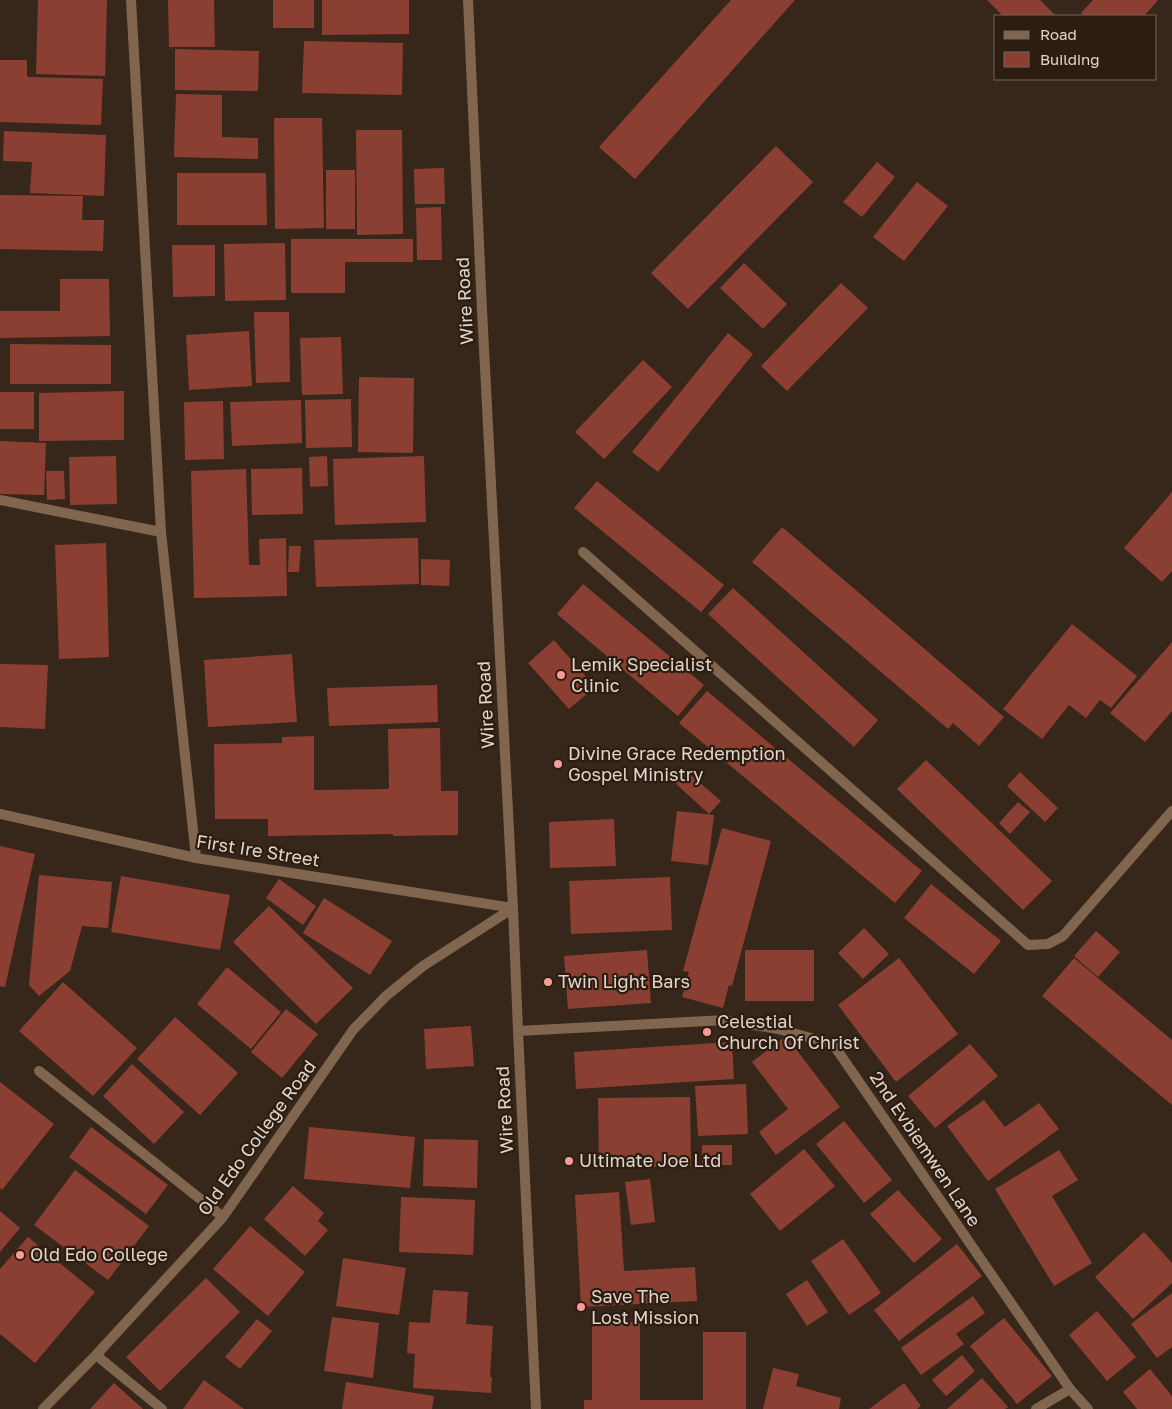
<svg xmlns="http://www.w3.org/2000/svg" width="1172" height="1409" viewBox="0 0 1172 1409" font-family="'Golos Text',sans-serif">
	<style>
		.building { fill: #8b3f32 }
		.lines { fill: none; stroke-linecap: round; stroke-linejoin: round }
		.lane { stroke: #80664f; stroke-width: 10 }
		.street { stroke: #80664f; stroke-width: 10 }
		.poi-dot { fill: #f59c96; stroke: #2d1d11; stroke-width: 2 }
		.labels { text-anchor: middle; stroke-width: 4.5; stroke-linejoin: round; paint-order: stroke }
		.street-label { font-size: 18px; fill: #e0d5cd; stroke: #2d1d11 }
		.poi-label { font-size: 18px; fill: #e0d5cd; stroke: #2d1d11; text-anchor: start }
	</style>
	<rect width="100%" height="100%" fill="#37271a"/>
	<path class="building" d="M38 0H107L105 76 36 74Z
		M168 0H214L215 47H169Z
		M273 0H314V28H273Z
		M322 0H409V34L322 35Z
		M731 0H795L635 179 599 147Z
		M987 0H1040L1056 16H1003Z
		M1093 0H1158L1144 16H1085L1081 13Z
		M304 41 403 43 402 95 302 93Z
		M175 49 259 51 258 91 175 90Z
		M0 60H27V77L103 79 101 125 0 122Z
		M176 94 222 95V137L258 138V159L174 157Z
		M274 118H322L324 228 275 229Z
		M356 130H402L403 234 357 235Z
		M4 131 106 135 104 196 30 193 32 162 3 161Z
		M776 146 813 182 688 309 651 273Z
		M877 162 895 177 862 217 843 202Z
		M444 168 445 204H415L414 169Z
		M326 170H355V229H326Z
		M177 173H266L267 225H177Z
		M917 182 948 206 904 261 873 237Z
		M0 195 83 196 82 220H104L103 251 0 249Z
		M441 207 442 260H417L416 208Z
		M291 239H413V262H345V293H291Z
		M285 243 286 300 225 301 224 244Z
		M172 245H215V296L173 297Z
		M744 263 787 304 763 329 720 288Z
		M60 279H109L110 336 0 338V311H60Z
		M841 283 868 308 787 391 761 366Z
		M254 312H289L290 382 256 383Z
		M249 331 252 386 189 390 186 335Z
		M728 333 753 354 658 472 632 452Z
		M341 337 343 394 302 395 300 338Z
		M10 344 111 345V384H10Z
		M643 360 672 387 604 459 575 432Z
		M359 377 414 378 413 453 358 452Z
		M124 391V440L39 441V393Z
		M0 392H34V429H0Z
		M351 399 352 447 306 448 305 400Z
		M301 400 302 443 232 446 230 402Z
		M223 401 224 459 185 460 184 402Z
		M0 441 46 443 44 495 0 494Z
		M116 456 117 504 70 505 69 457Z
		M327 456 328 486 310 487 309 457Z
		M424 456 426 522 335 525 333 459Z
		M302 468 303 514 252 515 251 469Z
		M246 469 249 565H260L259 539 286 538 287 596 194 598 191 471Z
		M46 471H64L65 499 47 500Z
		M597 481 724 585 701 612 574 508Z
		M1172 492V571L1162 582 1124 548Z
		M782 527 1004 717 979 746 953 723 948 729 752 562Z
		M418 538 419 584 316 587 314 540Z
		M106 543 109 657 59 659 55 545Z
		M289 546H301L299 572H288Z
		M421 559 450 560 449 586 421 585Z
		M583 584 704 685 678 716 557 614Z
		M733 588 878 720 854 747 708 614Z
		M1072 624 1137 676 1111 708 1100 700 1086 718 1069 705 1042 739 1003 709Z
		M554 640 595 687 569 709 528 663Z
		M1172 642V711L1145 742 1110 713Z
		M292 654 297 722 208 727 204 660Z
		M0 664 48 665 45 729 0 727Z
		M437 685 438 722 329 726 327 688Z
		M707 691 922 871 895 903 679 723Z
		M440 728 441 791H458V835L393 836V834L268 836V819H215L214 744 282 743V737L314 736V790L389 789 388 729Z
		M926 760 1052 881 1023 910 897 789Z
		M685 770 721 801 709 814 674 782Z
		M1020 772 1058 808 1045 822 1007 786Z
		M1018 802 1030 812 1010 834 999 823Z
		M677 811 714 815 708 865 671 861Z
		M614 819 616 866 550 868 549 822Z
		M722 828 771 841 732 986 729 985 723 1008 682 997 689 972 683 971Z
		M0 846 35 854 5 987 0 986Z
		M39 875 112 882 108 928 82 926 70 971 39 996 29 985Z
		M121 876 230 895 220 950 111 932Z
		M670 877 672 930 571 934 569 881Z
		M279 879 316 906 303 925 266 898Z
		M931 884 1001 941 974 974 904 918Z
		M324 898 392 941 370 975 303 933Z
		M269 906 353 988 316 1024 233 942Z
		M864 928 889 954 863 979 838 953Z
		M1096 931 1120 952 1098 977 1074 956Z
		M647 950 651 1003 568 1009 564 956Z
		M745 950H814V1001H745Z
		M899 958 958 1034 896 1082 838 1005Z
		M1074 958 1172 1040V1105L1042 996Z
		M227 967 281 1012 251 1049 197 1004Z
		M63 982 137 1048 93 1096 19 1031Z
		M286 1009 318 1034 282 1078 251 1052Z
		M175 1017 238 1073 200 1115 137 1059Z
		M471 1026 474 1066 426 1069 424 1029Z
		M786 1036 840 1107 776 1155 759 1132 788 1109 752 1062Z
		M732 1042 734 1079 576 1089 574 1052Z
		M970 1044 998 1076 935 1128 908 1096Z
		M132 1064 184 1112 154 1144 103 1096Z
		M0 1082 54 1124 2 1190 0 1188Z
		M746 1084 748 1134 698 1136 695 1086Z
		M690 1097 691 1166 599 1168 598 1098Z
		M984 1100 1005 1127 1039 1103 1059 1129 988 1181 947 1126Z
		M844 1121 892 1180 864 1203 816 1144Z
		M91 1127 168 1185 146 1214 69 1157Z
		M309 1127 415 1137 410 1188 304 1179Z
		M424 1139 478 1140 477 1188 423 1186Z
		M702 1145H732V1165H702Z
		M804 1149 835 1186 780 1231 750 1194Z
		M1059 1150 1078 1180 1052 1196 1092 1263 1054 1286 995 1189Z
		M75 1170 149 1226 108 1280 34 1225Z
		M650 1179 655 1222 631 1225 625 1182Z
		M293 1186 324 1213 318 1221 328 1230 305 1256 264 1219Z
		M898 1190 942 1239 914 1263 870 1214Z
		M619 1192 624 1271 695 1267 697 1301 581 1307 575 1195Z
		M401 1197 475 1200 473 1255 399 1252Z
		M0 1211 20 1228 0 1252Z
		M250 1226 305 1272 268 1316 213 1269Z
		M1144 1232 1172 1263V1283L1133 1319 1095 1277Z
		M28 1237 95 1292 35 1363 0 1334V1269Z
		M843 1239 881 1293 849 1315 811 1261Z
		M957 1244 982 1276 899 1341 874 1310Z
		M343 1258 406 1268 399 1315 336 1306Z
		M206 1278 240 1312 160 1391 126 1357Z
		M807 1280 828 1312 807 1326 786 1294Z
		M433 1290 468 1292 466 1324 493 1326 490 1377H492L491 1393 413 1388 415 1354 407 1353 409 1322 430 1323Z
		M1172 1293V1347L1157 1358 1131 1324Z
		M973 1296 985 1313 956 1334 964 1344 921 1375 901 1348Z
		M1097 1311 1136 1357 1107 1381 1069 1335Z
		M332 1317 379 1323 373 1378 324 1371Z
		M1004 1318 1052 1376 1017 1404 970 1346Z
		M257 1319 272 1331 240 1369 225 1357Z
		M592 1322H640V1400H703V1332H746V1409H584V1400H592Z
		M962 1355 975 1371 946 1396 932 1380Z
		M773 1368 799 1374 796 1386 841 1398 839 1409H763Z
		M1150 1369 1172 1396V1409H1137L1123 1392Z
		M982 1378 1008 1407 1005 1409H947Z
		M204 1380 244 1409H183Z
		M346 1382 434 1396 432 1409H342Z
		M114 1383 143 1409H90Z
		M904 1383 921 1406 917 1409H869Z"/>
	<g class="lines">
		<path class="lane" d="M583 552 1028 945 1048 944 1063 936 1172 811
			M1036 1409 1070 1389"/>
		<path class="street" d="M131 0 161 532 196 858
			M468 0 482 310 513 908 518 1031 536 1409
			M0 500 161 532
			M0 814 196 858 513 908
			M518 1031 726 1020 778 1029 833 1044 1070 1389 1088 1409
			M39 1071 223 1217
			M96 1355 162 1409
			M43 1409 96 1355 223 1217 353 1030 386 996 423 966 513 908"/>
	</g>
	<g class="poi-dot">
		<circle cx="561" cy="675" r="5"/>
		<circle cx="558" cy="764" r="5"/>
		<circle cx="548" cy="982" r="5"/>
		<circle cx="707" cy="1032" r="5"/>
		<circle cx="569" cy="1161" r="5"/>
		<circle cx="20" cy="1255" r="5"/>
		<circle cx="581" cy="1307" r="5"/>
	</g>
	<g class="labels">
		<g class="street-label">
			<text transform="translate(465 301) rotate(-93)" y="6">Wire Road</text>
			<text transform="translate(486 705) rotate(-93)" y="6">Wire Road</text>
			<text transform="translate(258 851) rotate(9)" y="6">First Ire Street</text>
			<text transform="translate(505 1110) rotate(-93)" y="6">Wire Road</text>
			<text transform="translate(257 1138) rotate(-54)" y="6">Old Edo College Road</text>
			<text transform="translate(925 1149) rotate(56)" y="6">2nd Evbiemwen Lane</text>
		</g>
		<g class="poi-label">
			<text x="571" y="671">Lemik Specialist<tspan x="571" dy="21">Clinic</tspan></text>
			<text x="568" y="760">Divine Grace Redemption<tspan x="568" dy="21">Gospel Ministry</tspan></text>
			<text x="558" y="988">Twin Light Bars</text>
			<text x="717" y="1028">Celestial<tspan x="717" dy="21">Church Of Christ</tspan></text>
			<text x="579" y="1167">Ultimate Joe Ltd</text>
			<text x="30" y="1261">Old Edo College</text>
			<text x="591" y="1303">Save The<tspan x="591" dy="21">Lost Mission</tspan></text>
		</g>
	</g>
	<rect x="994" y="15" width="162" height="65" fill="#2d1d11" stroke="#75675c"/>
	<rect x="1004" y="31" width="25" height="8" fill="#80664f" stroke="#75675c"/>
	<text x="1040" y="40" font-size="15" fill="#e0d5cd">Road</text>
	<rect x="1004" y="52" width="25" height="15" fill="#8b3f32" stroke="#75675c"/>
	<text x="1040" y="65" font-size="15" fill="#e0d5cd">Building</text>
</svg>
